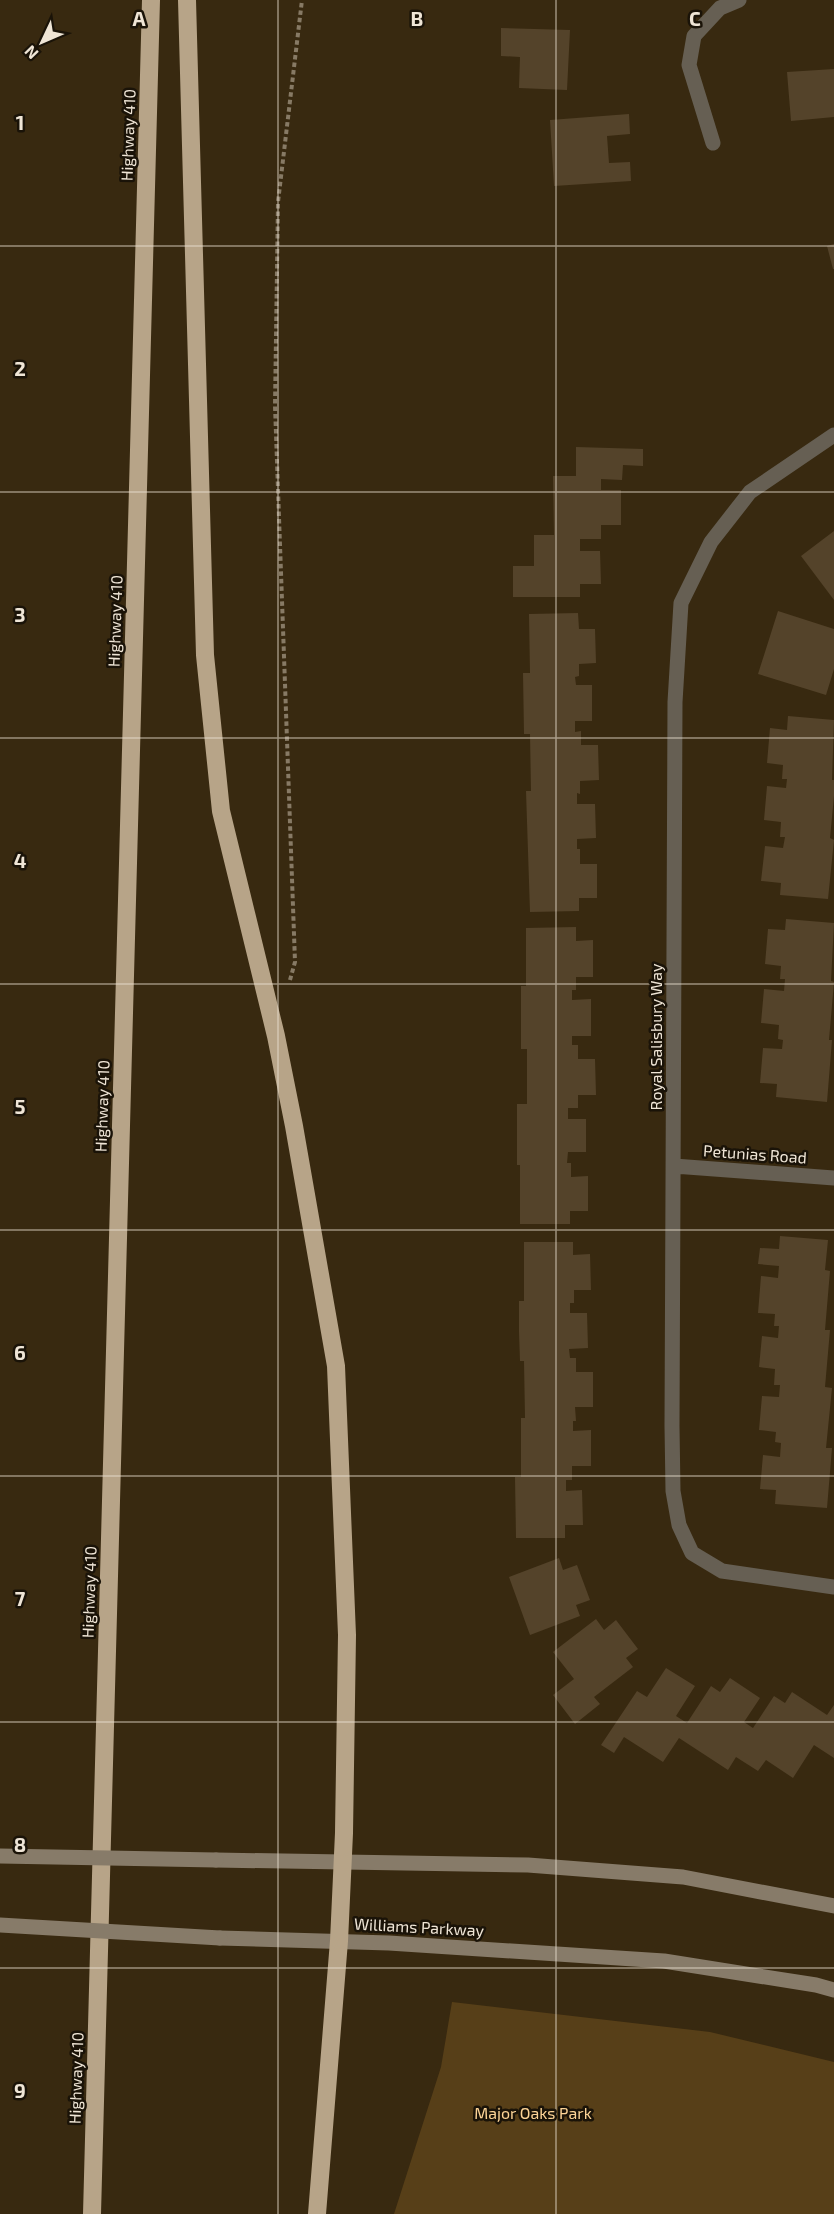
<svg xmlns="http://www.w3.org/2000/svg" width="834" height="2214" viewBox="0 0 834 2214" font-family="'Exo 2',sans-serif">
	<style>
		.green { fill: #573f18 }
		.building { fill: #54432a }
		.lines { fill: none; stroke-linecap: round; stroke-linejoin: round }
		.path { stroke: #877a65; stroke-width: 4; stroke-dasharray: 4.5 3; stroke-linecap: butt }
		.minor { stroke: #665f53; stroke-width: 15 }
		.secondary { stroke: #877b69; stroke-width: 15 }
		.motorway { stroke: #b7a488; stroke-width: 18 }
		.secondary-bridge { stroke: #877b69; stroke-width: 15 }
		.grid { fill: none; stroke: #efe5d6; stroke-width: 1.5; stroke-opacity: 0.55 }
		.labels { text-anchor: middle; stroke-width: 5; stroke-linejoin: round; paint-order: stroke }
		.street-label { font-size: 16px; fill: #efe5d6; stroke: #1a1308 }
		.park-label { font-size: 16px; fill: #fdd496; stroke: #1a1308 }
		.grid-label { font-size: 20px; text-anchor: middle; font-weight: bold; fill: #efe5d6; stroke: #1a1308; stroke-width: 5; stroke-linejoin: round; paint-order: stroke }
	</style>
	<rect width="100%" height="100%" fill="#382910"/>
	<path class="green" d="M452 2002 710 2032 834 2062V2214H394L441 2067Z"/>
	<path class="building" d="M501 28 570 30 567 90 519 88 520 57 501 56Z
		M834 69V117L791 121 787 72Z
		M629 114 630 134 607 136 609 163 630 162 631 181 554 186 550 120Z
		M834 244V269H833L827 246Z
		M576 447 643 449V466L623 465 622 480 601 479V490H621V525H601V539H580V551H600L601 584H580V597H513V566H534V535H554L553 476H576Z
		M834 531V600L801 556Z
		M778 611 834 629V669L826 695 758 674Z
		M578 613 579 629H595L596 663 579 664V676L575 677 576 685H592V721H575V732L581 731V745H598L599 780 580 781V794L577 793V804H595L596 838 577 839V849H580V864H597V898H579V911L530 912 526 791H531L530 734H524L523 673H530L529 614Z
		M788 716 834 720 832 780H834V796L830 838 834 840 828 899 780 895 781 883 761 881 765 846 783 848 785 837H780L781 822 764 820 767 786 786 788 787 779H782L783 765 767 763 770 728 787 730Z
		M786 919 834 923 831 981 834 982 829 1040H832L827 1102 776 1097 777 1084 760 1083 763 1048 782 1049 783 1040 778 1039 779 1025 761 1023 764 989 784 991 785 979H780L781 966 765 964 768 929 785 930Z
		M576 927V941L593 940V977H576V990H572V1000L591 999V1036H572V1045H578V1059H595L596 1095H578V1108H568V1119H586V1152H568L567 1163H571V1177L588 1176V1211H570V1224H520V1165H517V1104H527V1049H521V986H526V928Z
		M780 1236 828 1240 825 1270 830 1271 825 1330H830L825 1387 832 1388 826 1448H832L827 1508 775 1504 776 1490 760 1489 763 1455 780 1457 781 1443 775 1442 776 1432 759 1430 762 1396 779 1397 780 1385H774L775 1369 759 1367 762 1336 778 1338 779 1326H774L775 1314 758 1313 761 1276 778 1278 779 1266 758 1264 760 1248 779 1249Z
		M524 1242H573V1255L590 1254 591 1290H574V1303H570V1313H587L588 1348 569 1349 570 1358H576V1372H593V1407H575L576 1421H573V1431L591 1430V1466H572V1480H566V1491L582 1490 583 1525H565V1538H516L515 1477H521V1418H525L524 1361H520L519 1332V1301H524Z
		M559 1558 563 1570 577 1565 590 1600 576 1605 580 1616 530 1635 509 1577Z
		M596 1619 604 1630 616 1620 638 1649 626 1658 633 1667 594 1697 600 1704 575 1724 553 1695 574 1679 553 1652Z
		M666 1668 695 1686 676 1716 687 1723 711 1686 720 1692 730 1678 760 1698 744 1722 753 1728 774 1696 785 1703 792 1692 827 1715 834 1705V1758L814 1745 793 1778 766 1760 758 1771 736 1757 728 1770 679 1738 663 1762 624 1737 614 1753 601 1745 637 1691 647 1697Z"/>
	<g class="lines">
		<path class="path" d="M290 980 295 962 275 406 278 202 302 0"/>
		<path class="minor" d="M713 143 689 65 694 36 720 8 739 0
			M834 435 750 492 711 542 681 603 675 702 672 1426 673 1491 679 1525 692 1553 722 1571 834 1587
			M674 1166 834 1178"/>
		<path class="secondary" d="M216 1860 528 1865 683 1877 834 1906
			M220 1938 389 1943 664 1961 816 1985 834 1990"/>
		<path class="motorway" d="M187 0 205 655 221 811 276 1036 294 1126 336 1366 347 1635 344 1833 339 1941 317 2214
			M92 2214 151 0"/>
		<path class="secondary-bridge" d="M0 1856 216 1860
			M0 1925 220 1938"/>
	</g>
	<path class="grid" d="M278 0V2214M556 0V2214M0 246H834M0 492H834M0 738H834M0 984H834M0 1230H834M0 1476H834M0 1722H834M0 1968H834"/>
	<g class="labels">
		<g class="street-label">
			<text transform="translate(128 135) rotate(-88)" y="6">Highway 410</text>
			<text transform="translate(115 621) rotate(-88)" y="6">Highway 410</text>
			<text transform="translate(656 1037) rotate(-90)" y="6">Royal Salisbury Way</text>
			<text transform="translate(102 1106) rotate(-88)" y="6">Highway 410</text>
			<text transform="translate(755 1154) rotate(4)" y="6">Petunias Road</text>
			<text transform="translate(89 1592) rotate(-88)" y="6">Highway 410</text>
			<text transform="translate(419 1927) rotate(3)" y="6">Williams Parkway</text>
			<text transform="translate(76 2078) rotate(-88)" y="6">Highway 410</text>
		</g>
		<g class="park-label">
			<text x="533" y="2119">Major Oaks Park</text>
		</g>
	</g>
	<g class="grid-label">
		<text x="139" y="26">A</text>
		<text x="417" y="26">B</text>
		<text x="695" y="26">C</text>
		<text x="20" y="130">1</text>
		<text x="20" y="376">2</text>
		<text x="20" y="622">3</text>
		<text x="20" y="868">4</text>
		<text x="20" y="1114">5</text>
		<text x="20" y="1360">6</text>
		<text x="20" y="1606">7</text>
		<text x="20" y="1852">8</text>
		<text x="20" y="2098">9</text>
	</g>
	<g transform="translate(42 42) rotate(226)" stroke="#1a1308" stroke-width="4.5" paint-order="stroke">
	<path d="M0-4.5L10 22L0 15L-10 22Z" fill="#efe5d6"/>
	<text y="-9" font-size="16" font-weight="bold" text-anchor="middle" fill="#efe5d6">N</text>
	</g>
</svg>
